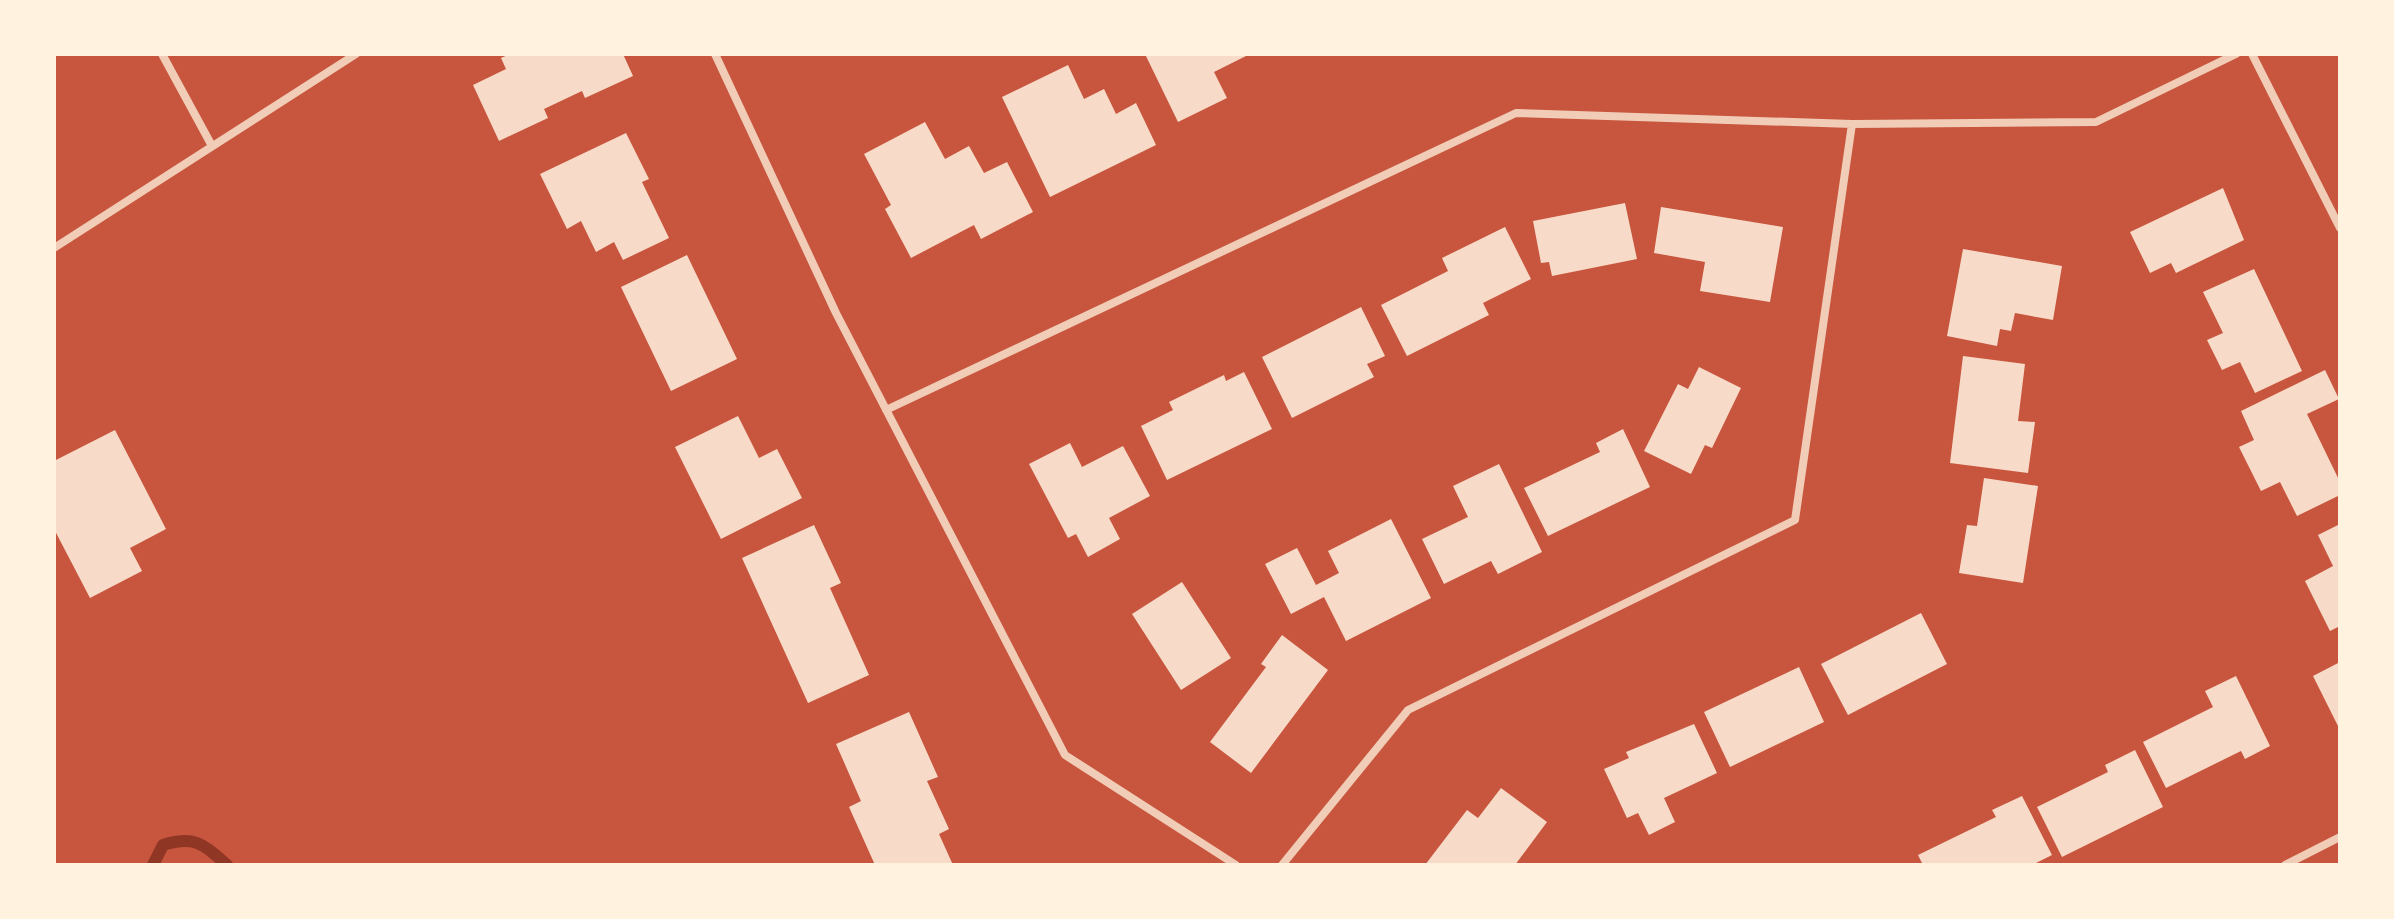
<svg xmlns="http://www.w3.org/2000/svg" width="2394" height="919" viewBox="0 0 2394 919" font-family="'Titillium Web',sans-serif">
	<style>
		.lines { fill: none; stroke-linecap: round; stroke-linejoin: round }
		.stream { stroke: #8f3625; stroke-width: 12 }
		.building { fill: #f7dbc8 }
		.minor { stroke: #f1ccb7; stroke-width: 8 }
	</style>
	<rect width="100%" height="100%" fill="#c8553d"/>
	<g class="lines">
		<path class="stream" d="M153 865 163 845C195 835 203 844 227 865"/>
	</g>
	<path class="building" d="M510 54H623L633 76 585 98 582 91 544 109 548 118 499 141 473 85 506 69 501 58Z
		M1145 54H1250L1214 72 1227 98 1178 122Z
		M1068 65 1084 99 1104 89 1116 114 1136 103 1156 145 1050 197 1002 97Z
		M925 122 945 159 969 146 984 173 1007 162 1033 212 981 239 974 225 911 258 885 209 891 205 864 154Z
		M626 133 649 179 642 182 669 238 623 260 614 242 596 252 581 221 567 229 540 174Z
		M2223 188 2244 240 2176 273 2171 263 2150 273 2130 232Z
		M1625 203 1637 259 1552 276 1549 262 1541 263 1533 221Z
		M1661 207 1783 227 1770 302 1700 291 1705 262 1654 253Z
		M1505 227 1531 279 1483 303 1489 315 1407 356 1381 305 1448 271 1442 258Z
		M1963 249 2062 266 2053 320 2015 313 2011 331 2000 329 1997 346 1947 336Z
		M687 255 737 359 671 391 621 287Z
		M2254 269 2302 371 2255 393 2240 362 2222 370 2207 340 2223 333 2203 292Z
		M1361 307 1385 356 1367 364 1374 377 1292 418 1262 357Z
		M1963 356 2025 364 2018 421 2035 422 2028 473 1950 463Z
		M1699 367 1741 388 1712 448 1705 445 1691 474 1644 451 1678 384 1688 389Z
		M2325 370 2339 399 2307 414 2340 482V495L2297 516 2280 482 2261 491 2239 447 2254 440 2241 411Z
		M1244 372 1272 429 1167 480 1141 426 1173 410 1169 402 1224 375 1226 381Z
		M738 416 759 458 777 449 802 498 721 539 675 447Z
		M1623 429 1650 487 1548 536 1524 488 1600 452 1596 443Z
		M115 430 166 529 130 548 142 571 90 598 54 529V461Z
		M1070 443 1082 467 1123 446 1150 496 1109 518 1120 539 1088 557 1076 534 1068 538 1029 464Z
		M1499 464 1542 552 1498 574 1491 561 1444 584 1422 539 1468 517 1453 486Z
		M1984 478 2038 486 2023 583 1959 573 1967 525 1977 526Z
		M1391 519 1431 598 1346 641 1324 597 1291 614 1265 564 1297 548 1316 585 1339 573 1328 551Z
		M2340 524V626L2330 631 2305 581 2333 566 2318 535Z
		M814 525 841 583 830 588 869 675 808 703 742 558Z
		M1182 582 1231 658 1181 690 1132 614Z
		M1921 613 1947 664 1848 715 1821 664Z
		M1282 635 1328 670 1251 773 1210 742 1266 667 1261 664Z
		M2340 662V730L2313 676Z
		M1799 667 1824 722 1730 767 1704 712Z
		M2236 676 2270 746 2245 759 2241 751 2166 788 2143 742 2213 707 2205 691Z
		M909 712 938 777 927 781 949 829 939 834 953 865H875L849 807 861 801 836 744Z
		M1694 724 1717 773 1664 798 1675 822 1649 835 1638 813 1627 818 1604 769 1629 758 1626 752Z
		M2135 750 2163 807 2062 857 2037 807 2108 772 2105 765Z
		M1501 788 1547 822 1515 865H1425L1467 810 1478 818Z
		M2022 796 2052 855 2032 865H1923L1918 855 1996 817 1992 810Z"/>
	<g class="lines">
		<path class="minor" d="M162 54 212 146
			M715 54 836 313 1065 755 1236 865
			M2252 54 2340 228
			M54 248 356 54
			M886 410 1516 113 1852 124 2096 122 2236 54
			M1282 865 1408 710 1795 520 1852 124
			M2285 865 2340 837"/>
	</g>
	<rect width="2394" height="919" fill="none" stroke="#fff3e0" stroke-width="112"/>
</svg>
